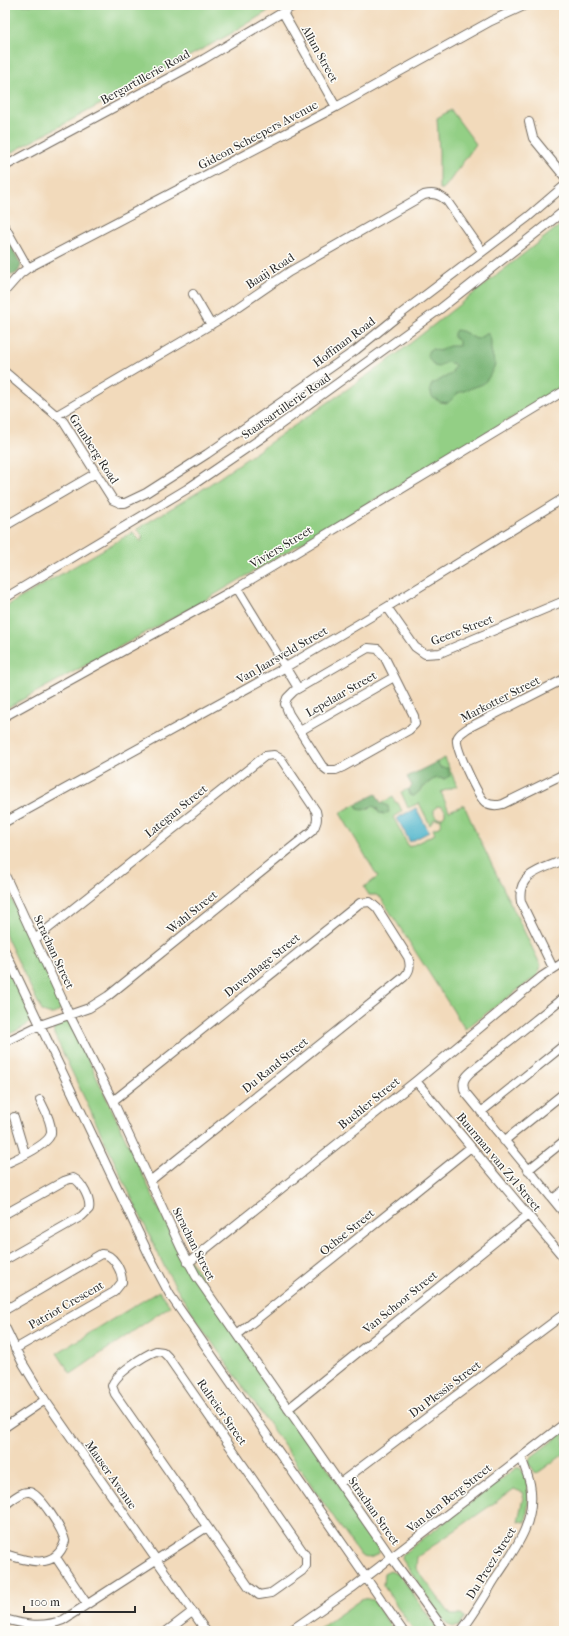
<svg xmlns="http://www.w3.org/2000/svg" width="569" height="1636" viewBox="0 0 569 1636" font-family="'IM FELL French Canon',serif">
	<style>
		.green { fill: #93cf85; stroke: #5f7d58; fill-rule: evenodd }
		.forest { fill: #76b272; stroke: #506e4e }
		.water { fill: #4bb3ca; stroke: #3b6f7a }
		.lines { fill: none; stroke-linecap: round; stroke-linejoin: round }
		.minor-casing { stroke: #71685d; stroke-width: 10 }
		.minor { stroke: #fff; stroke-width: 8 }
		.labels { text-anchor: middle; stroke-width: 3; stroke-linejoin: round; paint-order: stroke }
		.street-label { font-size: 12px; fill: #2b2b2b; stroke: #fdfcf7 }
	</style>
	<rect width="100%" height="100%" fill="#fdfcf7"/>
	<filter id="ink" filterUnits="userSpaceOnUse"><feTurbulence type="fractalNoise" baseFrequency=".025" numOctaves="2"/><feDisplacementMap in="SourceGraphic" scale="8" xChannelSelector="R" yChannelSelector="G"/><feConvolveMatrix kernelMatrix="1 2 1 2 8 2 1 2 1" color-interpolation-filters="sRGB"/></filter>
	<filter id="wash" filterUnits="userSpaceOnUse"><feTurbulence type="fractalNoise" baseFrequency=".012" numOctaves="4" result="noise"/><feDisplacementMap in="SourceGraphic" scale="16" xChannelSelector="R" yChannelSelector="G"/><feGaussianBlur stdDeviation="0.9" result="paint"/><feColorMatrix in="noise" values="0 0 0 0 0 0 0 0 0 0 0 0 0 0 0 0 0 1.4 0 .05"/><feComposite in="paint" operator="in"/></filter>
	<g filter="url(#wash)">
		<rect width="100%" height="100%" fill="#f2dabb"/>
		<path class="green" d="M5 5H278L234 32 5 156Z
			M451 110 476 144 446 186 443 189H440L439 187V152L437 118Z
			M564 222V387L204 601 5 709V607L133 532 141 542 143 537 137 529 200 491 388 361Z
			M445 758 457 786 441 792 449 811 464 805 474 828 541 966 538 975 465 1029 381 898 376 895H369L364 887 378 877 340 813 356 804 358 809H368L372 806H375L379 813 383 805 381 803 393 797 395 802 398 803 402 811 393 817 409 847 435 834 433 829 441 826V819H434L430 825 419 803 408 808 401 792 409 789V795L414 796 433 779 439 777 441 768 437 762ZM437 806 442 807 445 810V814L442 818H437L434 814V810Z
			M5 885 61 1003V1009C55 1015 49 1016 42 1011L5 934Z
			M5 959 32 1015C32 1027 14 1031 5 1036Z
			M66 1021 71 1023 166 1224 379 1545 378 1553C373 1558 367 1560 360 1555L205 1332 184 1300 165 1268 54 1034C52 1026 59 1022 66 1021Z
			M159 1291 170 1306 71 1374 57 1353Z
			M564 1432V1454L536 1474 529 1463 530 1458Z
			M516 1468H520C532 1482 528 1506 526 1522L518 1521 524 1493 514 1489 417 1557 416 1568 451 1615H461L465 1618 459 1626 453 1627 446 1624 404 1562 402 1559 403 1554Z
			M390 1571 400 1575 439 1631H414L383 1585 384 1574Z
			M363 1598 373 1600 394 1631H316Z"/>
		<path class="forest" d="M5 233 21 265C19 270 18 275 11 275 2 263 5 248 5 233Z
			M456 330C467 331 468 336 477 339L486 334H489L491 341V350L495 365 489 377 483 384 458 393 448 403 440 402 432 397 430 389 432 384 451 374 455 366 454 364 446 362 439 367 434 366 427 355 429 350 433 349 439 351 449 346H459V341L454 338V333Z
			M437 762 441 768H448L450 776 444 779C432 775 423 788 414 796L409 795V789L412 786 407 777Z
			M376 794 381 803 388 806 389 812 384 814 379 813 377 808 372 806 363 810 358 809 356 804Z"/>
		<path class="water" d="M416 808 429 832 410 842 397 818Z"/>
	</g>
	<g filter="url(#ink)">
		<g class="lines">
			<g class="minor-casing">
				<path id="minor" d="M283 13 336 107
					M529 122 533 138 564 176
					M5 166 204 59 295 5
					M5 227 28 268
					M5 291 20 274 28 268 336 107 491 21 526 5
					M193 294 211 325
					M5 372 63 421 113 500 120 503H125L146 493 207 454 356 350 398 316 528 217 564 186
					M57 415 222 318 289 272 424 195C433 193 439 194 447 201L482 251
					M5 526 96 473
					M237 588 298 688
					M5 598 187 489 266 435 440 309 564 211
					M387 607 415 647 425 654 440 653 564 601
					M368 648 378 649 385 658 414 716 415 724 409 730 343 767 336 770H327L322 766 289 714 285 704 287 698 294 691Z
					M564 679 468 728C464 731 458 734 457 739 455 748 478 796 485 802 491 806 496 806 503 804L564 774
					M5 716 237 588 564 391
					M300 731 394 677
					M5 822 286 667 387 607 564 498
					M5 875 69 1014 113 1101 181 1248 196 1276 391 1557 445 1631
					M5 951 151 1259 170 1295 403 1631
					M553 968 521 902C516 873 543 869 564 860
					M564 997 472 1071C465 1077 461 1082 465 1092L564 1213
					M5 1042 40 1025 89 1008 108 996 312 831C317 824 318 819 316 811L281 759 274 755 265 756 35 939
					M416 1081 564 1258
					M113 1101 360 903 370 902 377 908 408 957C411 966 410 971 404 977L150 1181
					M481 1112 564 1045
					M14 1117 25 1154
					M504 1141 564 1093
					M5 1164C16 1159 49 1145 51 1133 52 1122 44 1109 40 1100
					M528 1170 564 1141
					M553 1199 564 1190
					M5 1214 64 1181 73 1178C82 1182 91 1200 89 1209L82 1216 5 1260
					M188 1263 416 1081 541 977 564 962
					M5 1310 101 1254C113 1253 122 1271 122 1282L114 1292 15 1349
					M5 1327 22 1362 45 1400 206 1631
					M237 1335 471 1147
					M156 1351 163 1352 168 1357 306 1556V1566L302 1571 271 1593 259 1595 249 1587 115 1394 112 1386C115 1374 145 1355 156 1351Z
					M288 1409 528 1215
					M5 1427 45 1400
					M340 1483 564 1314
					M5 1505C12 1500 21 1491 29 1492 40 1493 63 1531 65 1541 56 1571 26 1561 5 1554
					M55 1556 87 1604
					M5 1619C25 1625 43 1628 63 1620L207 1527
					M167 1631 192 1612
					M290 1631 352 1588 564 1424
					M461 1631C474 1615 484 1597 495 1579 515 1549 537 1522 530 1484 528 1475 524 1466 521 1457"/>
			</g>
			<use href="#minor" class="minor"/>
		</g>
	</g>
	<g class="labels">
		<g class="street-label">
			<text transform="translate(320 54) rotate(61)" y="4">Allun Street</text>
			<text transform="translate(145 77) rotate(-29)" y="4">Bergartillerie Road</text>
			<text transform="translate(258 135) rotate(-28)" y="4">Gideon Scheepers Avenue</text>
			<text transform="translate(270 271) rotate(-33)" y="4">Baaij Road</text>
			<text transform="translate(344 342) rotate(-37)" y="4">Hoffman Road</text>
			<text transform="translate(286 406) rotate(-35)" y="4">Staatsartillerie Road</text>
			<text transform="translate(94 449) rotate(57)" y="4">Grunberg Road</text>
			<text transform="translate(281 547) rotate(-31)" y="4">Viviers Street</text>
			<text transform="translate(462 630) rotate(-21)" y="4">Geere Street</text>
			<text transform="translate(282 655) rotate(-30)" y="4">Van Jaarsveld Street</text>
			<text transform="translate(341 694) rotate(-30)" y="4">Lepelaar Street</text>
			<text transform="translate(500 699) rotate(-27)" y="4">Markotter Street</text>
			<text transform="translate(176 811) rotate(-39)" y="4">Lategan Street</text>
			<text transform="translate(192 912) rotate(-39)" y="4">Wahl Street</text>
			<text transform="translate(54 952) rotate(65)" y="4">Strachan Street</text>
			<text transform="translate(262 965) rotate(-39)" y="4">Duvenhage Street</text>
			<text transform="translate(275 1065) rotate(-39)" y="4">Du Rand Street</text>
			<text transform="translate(369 1103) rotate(-39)" y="4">Buchler Street</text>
			<text transform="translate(499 1162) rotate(50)" y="4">Buurman van Zyl Street</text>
			<text transform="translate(347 1232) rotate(-39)" y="4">Ochse Street</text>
			<text transform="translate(194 1244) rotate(63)" y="4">Strachan Street</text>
			<text transform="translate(400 1302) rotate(-39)" y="4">Van Schoor Street</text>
			<text transform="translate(66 1305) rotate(-30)" y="4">Patriot Crescent</text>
			<text transform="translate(445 1389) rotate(-37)" y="4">Du Plessis Street</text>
			<text transform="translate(222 1412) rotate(55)" y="4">Ralreier Street</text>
			<text transform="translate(111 1475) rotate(55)" y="4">Mauser Avenue</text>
			<text transform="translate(449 1498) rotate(-38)" y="4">Van den Berg Street</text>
			<text transform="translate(374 1511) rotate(55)" y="4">Strachan Street</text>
			<text transform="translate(491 1563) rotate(-58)" y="4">Du Preez Street</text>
		</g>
	</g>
	<rect width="569" height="1636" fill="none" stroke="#fdfcf7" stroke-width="20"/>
	<path d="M24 1606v6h111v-6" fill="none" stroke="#2b2b2b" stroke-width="2"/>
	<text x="30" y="1606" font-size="12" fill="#2b2b2b" stroke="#fdfcf7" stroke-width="3" paint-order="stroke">100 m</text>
</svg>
